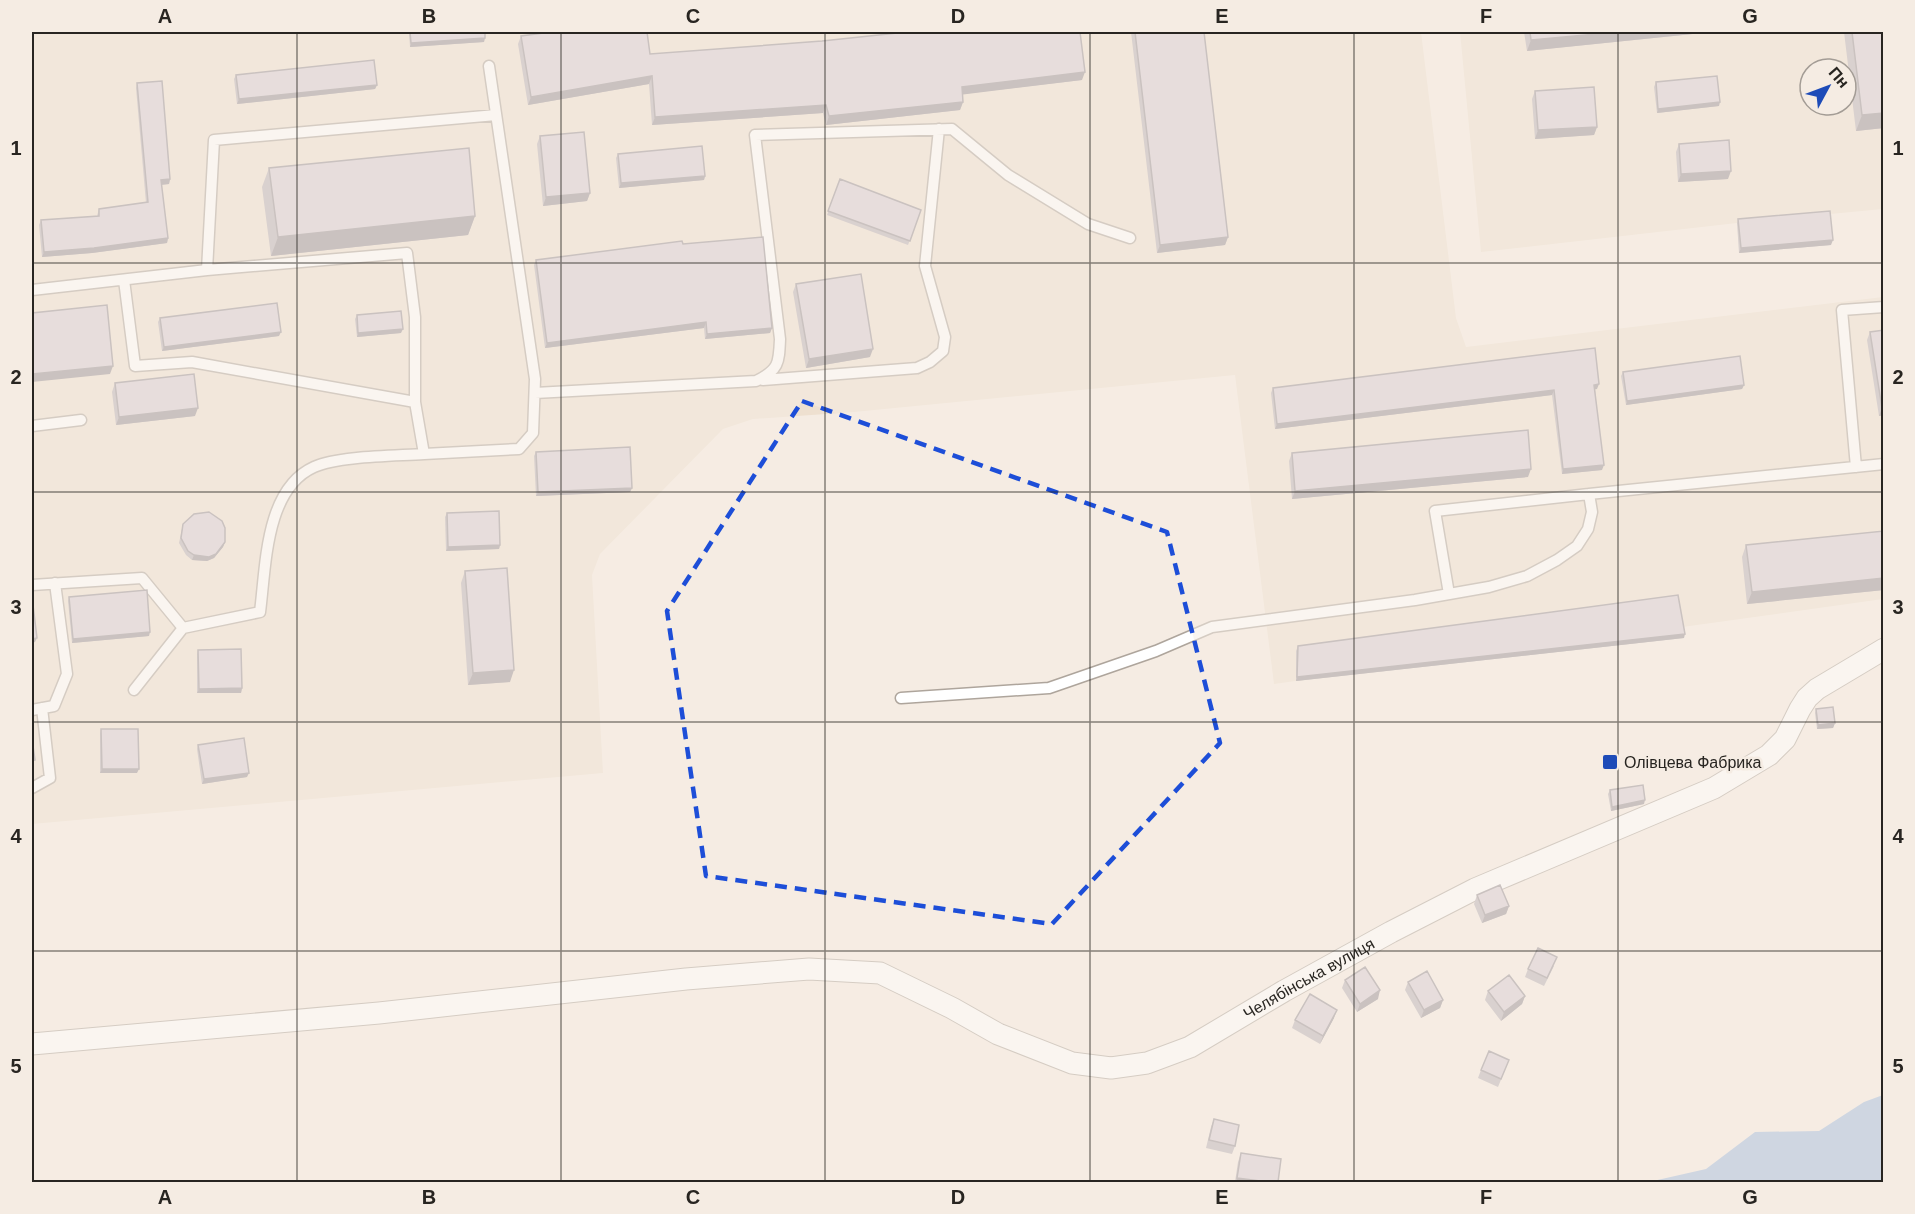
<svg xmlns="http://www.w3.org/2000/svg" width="1915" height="1214" viewBox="0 0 1915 1214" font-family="Helvetica,sans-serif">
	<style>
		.built { fill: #eee0d0; fill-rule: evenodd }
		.water { fill: #a1badd }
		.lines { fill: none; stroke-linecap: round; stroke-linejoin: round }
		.lane-casing { stroke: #aea59c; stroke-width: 13 }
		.street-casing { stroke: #aea59c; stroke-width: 23 }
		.lane { stroke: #fff; stroke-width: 10 }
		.street { stroke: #fff; stroke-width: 21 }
		.wall { fill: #b7afb5 }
		.shaded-wall { fill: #958e94 }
		.building { fill: #d5cbd3; stroke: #958e94; stroke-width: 1.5 }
		.marked { fill: none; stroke: #1d4ed8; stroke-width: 4.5; stroke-dasharray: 12 8; stroke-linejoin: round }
		.grid { fill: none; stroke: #282521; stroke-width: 1.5; stroke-opacity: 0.55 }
		.poi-dot { fill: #1d4bb8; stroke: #f5ece3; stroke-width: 2 }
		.labels { text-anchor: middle; stroke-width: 5; stroke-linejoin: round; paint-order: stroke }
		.poi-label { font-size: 16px; fill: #282521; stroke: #f5ece3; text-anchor: start }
		.street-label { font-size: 16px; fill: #282521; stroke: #f5ece3 }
		.neatline { fill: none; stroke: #282521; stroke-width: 2 }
		.grid-label { font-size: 20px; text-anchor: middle; font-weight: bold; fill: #282521 }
	</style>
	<rect width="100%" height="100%" fill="#f5ece3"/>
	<path class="built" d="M32 32H1421L1456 318 1466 347 1883 297V599L1274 684 1235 375 854 412 753 419 723 429 600 554 592 575 603 773 32 824Z
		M1460 32H1883V209L1737 223 1481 252ZM1810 69H1846V105H1810Z"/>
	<path class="water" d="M1883 1095V1182H1653V1181L1706 1169 1755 1132 1819 1131 1864 1102Z"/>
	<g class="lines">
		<g class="lane-casing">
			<path id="lane" d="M207 270 214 140 496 115
				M32 290 207 270 407 253 415 317V402L192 362 135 366 124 280
				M763 380 917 368 930 362 943 351 945 337 925 266 939 129
				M535 393 756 381C779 370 779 363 780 339L755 135 952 129 1008 175 1088 224 1130 238
				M32 426 81 420
				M424 454 519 449 533 433 535 379 489 66
				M1856 467 1842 310 1884 307
				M32 585 142 578 183 628 260 612C266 566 265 489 314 467 339 456 395 456 424 454L415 402
				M1449 594 1435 511 1589 494
				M134 690 183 628
				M901 698 1049 688 1156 651 1212 627 1415 600 1489 587 1527 576 1557 560 1577 546 1588 529 1592 512 1589 494 1884 464
				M32 710 54 706 67 674 55 583
				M32 788 50 778 42 708"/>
		</g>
		<g class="street-casing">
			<g id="street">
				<path id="s1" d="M32 1044 379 1013 686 979 809 969 880 973 952 1008 998 1034 1072 1063 1111 1068 1147 1063 1190 1047 1284 991 1391 932 1475 889 1714 788 1769 755 1785 739 1800 709 1807 698 1817 689 1884 649"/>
			</g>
		</g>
		<use href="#lane" class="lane"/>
		<use href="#street" class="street"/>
	</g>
	<path class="wall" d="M409 32H485L484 42 410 47Z
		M1131 32H1204L1228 237 1225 245 1157 253Z
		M1524 32H1713H1712L1527 51Z
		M1844 32H1884V128L1856 131Z
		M521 36 650 54 1082 80 962 94 963 102 960 110 826 125 823 113 652 125 649 84 528 105 518 44Z
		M236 75 377 85 375 89 237 104 234 79Z
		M1656 82 1719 106 1657 113 1654 87Z
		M137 83 170 179 169 184 161 185 168 238 167 243 92 253 42 257 39 225 41 220 97 216 99 209 146 203 136 88Z
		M1535 91 1597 127 1594 135 1535 139 1532 99Z
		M540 136 590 193 587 201 543 206 537 144Z
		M1679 144 1728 179 1678 182 1676 152Z
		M618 154 705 176 704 180 619 188 616 158Z
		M269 168 475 216 468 235 271 256 262 187Z
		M840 179 921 210 908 245 827 215Z
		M1738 219 1831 245 1739 253 1737 223Z
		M683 244 772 328 770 333 705 339 704 328 545 348 534 265 536 260Z
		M796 284 870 357 806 368 793 292Z
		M357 315 401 333 357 337 355 319Z
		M160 318 279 336 162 351 158 322Z
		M1870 332 1884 415 1879 416 1867 340Z
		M1623 372 1744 385 1742 389 1626 405 1621 376Z
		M115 383 195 416 116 425 112 392Z
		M1273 388 1597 389H1595L1602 470 1562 474 1552 395 1275 429 1271 393Z
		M536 452 632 488 630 492 536 496 534 456Z
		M1292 453 1528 477 1292 499 1289 461Z
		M447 513 500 545 499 549 446 551 445 517Z
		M183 524 225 542 223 547 214 558 207 561 192 560 186 555 179 543Z
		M1884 531V590L1747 604 1742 557 1746 545Z
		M465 571 510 682 468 685 461 583Z
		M69 597 149 636 72 643 68 601Z
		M1684 638 1296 681V651L1298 646Z
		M198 650 242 688 241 693H197V654Z
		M1816 709 1835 723 1833 728 1817 729 1815 713Z
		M101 729 137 773H100V733Z
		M198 745 247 777 202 784 197 749Z
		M1610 790 1644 804 1611 811 1608 794Z
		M1477 895 1509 906 1506 914 1482 923 1474 904Z
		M1554 966 1544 986 1525 977 1528 969Z
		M1345 980 1378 999 1357 1012 1342 988Z
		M1408 982 1443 1000 1440 1008 1421 1018 1405 990Z
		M1488 991 1525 996 1522 1004 1501 1021 1485 1000Z
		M1334 1018 1320 1044 1292 1028 1295 1020Z
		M1509 1060 1498 1087 1478 1078 1481 1070Z
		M1214 1119 1235 1146 1232 1154 1206 1148 1211 1127Z
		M1241 1153 1278 1182H1235L1238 1162Z"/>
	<path class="shaded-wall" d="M1618 32H1713H1712L1527 51 1531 40Z
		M485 38 484 42 410 47 411 43Z
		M1085 72 1082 80 959 95 962 87Z
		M652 76 649 84 528 105 531 97Z
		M377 85 375 89 237 104 239 99Z
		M963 102 960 110 826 125 829 116Z
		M1720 102 1719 106 1657 113 1658 109Z
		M826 105 823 113 652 125 655 117Z
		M1884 113V128L1856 131 1862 115Z
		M1597 127 1594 135 1535 139 1538 130Z
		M1731 171 1728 179 1678 182 1681 174Z
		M705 176 704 180 619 188 621 183Z
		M170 179 169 184 159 185 161 180Z
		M590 193 587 201 543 206 546 197Z
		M475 216 468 235 271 256 278 237Z
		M1228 237 1225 245 1157 253 1160 245Z
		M168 238 167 243 92 253 42 257 44 252Z
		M1833 240 1831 245 1739 253 1741 248Z
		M706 322 704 328 545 348 547 343Z
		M772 328 770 333 705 339 707 334Z
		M403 329 401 333 357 337 358 333Z
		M281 332 279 336 162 351 164 347Z
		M873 349 870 357 806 368 809 359Z
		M113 366 110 374 32 382V374Z
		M1599 384 1597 389 1592 390 1594 385Z
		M1744 385 1742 389 1626 405 1627 401Z
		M1554 390 1552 395 1275 429 1277 424Z
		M1884 407V415L1879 416 1882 408Z
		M198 408 195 416 116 425 119 417Z
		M1604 465 1602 470 1562 474 1563 469Z
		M1531 469 1528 477 1292 499 1295 491Z
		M632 488 630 492 536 496 538 492Z
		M225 542 223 547 214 558 207 561 192 560 194 555Z
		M500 545 499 549 446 551 448 547Z
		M1884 578V590L1747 604 1752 592Z
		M150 632 149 636 72 643 73 639Z
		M1685 634 1684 638 1296 681 1297 677Z
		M37 638 35 642 32 643V639Z
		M514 670 510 682 468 685 473 673Z
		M242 688 241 693H197L199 689Z
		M1835 723 1833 728 1817 729 1818 725Z
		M102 769H139L137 773H100Z
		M249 773 247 777 202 784 204 779Z
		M1645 800 1644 804 1611 811 1612 807Z
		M1509 906 1506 914 1482 923 1485 915Z
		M1380 990 1378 999 1357 1012 1360 1004Z
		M1525 996 1522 1004 1501 1021 1504 1012Z
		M1443 1000 1440 1008 1421 1018 1424 1010Z
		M1337 1010 1334 1018 1320 1044 1323 1036Z
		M1237 1178 1268 1182H1236Z"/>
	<path class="building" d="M410 32H485V38L411 43Z
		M551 32H647L650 54 822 41 907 32H1080L1085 72 962 87 963 102 829 116 826 105 655 117 652 76 531 97 521 36Z
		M1135 32H1204L1228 237 1160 245Z
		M1530 32H1618L1531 40Z
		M1852 32H1884V113L1862 115Z
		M374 60 377 85 239 99 236 75Z
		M1717 76 1720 102 1658 109 1656 82Z
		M162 81 170 179 161 180 168 238 94 248 44 252 41 220 99 216V209L148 202 137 83Z
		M1594 87 1597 127 1538 130 1535 91Z
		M584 132 590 193 546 197 540 136Z
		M1729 140 1731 171 1681 174 1679 144Z
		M702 146 705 176 621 183 618 154Z
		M469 148 475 216 278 237 269 168Z
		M840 179 921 210 910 241 828 211Z
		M1830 211 1833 240 1741 248 1738 219Z
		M763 237 772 328 707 334 706 322 547 343 536 260 682 241 683 244Z
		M861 274 873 349 809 359 796 284Z
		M277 303 281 332 164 347 160 318Z
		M107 305 113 366 32 374V313Z
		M401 311 403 329 358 333 357 315Z
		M1884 330V407L1882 408 1870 332Z
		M1595 348 1599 384 1594 385 1604 465 1563 469 1554 390 1277 424 1273 388Z
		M1740 356 1744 385 1627 401 1623 372Z
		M194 374 198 408 119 417 115 383Z
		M1528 430 1531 469 1295 491 1292 453Z
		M630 447 632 488 538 492 536 452Z
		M499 511 500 545 448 547 447 513Z
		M209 512 222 521 225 528V542L216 554 209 557 194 555 188 551 181 538 183 524 194 514Z
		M1884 531V578L1752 592 1746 545Z
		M507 568 514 670 473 673 465 571Z
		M147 590 150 632 73 639 69 597Z
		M1678 595 1685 634 1297 677 1298 646Z
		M33 605 37 638 32 639V606Z
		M241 649 242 688 199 689 198 650Z
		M1833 707 1835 723 1818 725 1816 709Z
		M101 729H138L139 769H102Z
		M244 738 249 773 204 779 198 745Z
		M32 739 35 760 32 761Z
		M1643 785 1645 800 1612 807 1610 790Z
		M1500 885 1509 906 1485 915 1477 895Z
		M1538 948 1557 957 1547 978 1528 969Z
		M1365 967 1380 990 1360 1004 1345 980Z
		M1427 971 1443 1000 1424 1010 1408 982Z
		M1509 975 1525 996 1504 1012 1488 991Z
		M1310 994 1337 1010 1323 1036 1295 1020Z
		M1489 1051 1509 1060 1501 1079 1481 1070Z
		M1214 1119 1239 1125 1235 1146 1209 1140Z
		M1241 1153 1281 1159 1278 1182H1268L1237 1178Z"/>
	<path d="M0 0H1915V1214H0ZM802 401 1167 532 1220 743 1052 924 706 876 667 611Z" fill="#f5ece3" fill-opacity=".55" fill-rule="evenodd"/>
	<path class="marked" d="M802 401 1167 532 1220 743 1052 924 706 876 667 611Z"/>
	<path class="grid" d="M297 32V1182M561 32V1182M825 32V1182M1090 32V1182M1354 32V1182M1618 32V1182M32 263H1884M32 492H1884M32 722H1884M32 951H1884"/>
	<rect class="poi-dot" x="1602" y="754" width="16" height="16" rx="3"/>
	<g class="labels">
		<g class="poi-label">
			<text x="1624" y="768">Олівцева Фабрика</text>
		</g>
		<g class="street-label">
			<text dy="6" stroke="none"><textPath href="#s1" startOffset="1323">Челябінська вулиця</textPath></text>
		</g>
	</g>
	<rect width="1915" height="1214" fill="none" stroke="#f5ece3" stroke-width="66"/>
	<g transform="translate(1828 87) rotate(49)"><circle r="28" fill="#f5ece3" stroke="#a39c95" stroke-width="1.5"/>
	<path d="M0-4.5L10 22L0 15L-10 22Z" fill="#1d4bb8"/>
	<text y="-9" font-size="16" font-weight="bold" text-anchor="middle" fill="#282521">Пн</text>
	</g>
	<rect x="33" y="33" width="1849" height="1148" class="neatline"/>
	<g class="grid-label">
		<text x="165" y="23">A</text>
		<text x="429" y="23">B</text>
		<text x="693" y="23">C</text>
		<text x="958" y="23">D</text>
		<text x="1222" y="23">E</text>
		<text x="1486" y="23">F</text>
		<text x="1750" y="23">G</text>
		<text x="16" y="155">1</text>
		<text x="1898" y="155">1</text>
		<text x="16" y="384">2</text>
		<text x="1898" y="384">2</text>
		<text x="16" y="614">3</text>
		<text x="1898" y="614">3</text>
		<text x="16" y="843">4</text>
		<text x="1898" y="843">4</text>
		<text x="16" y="1073">5</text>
		<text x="1898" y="1073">5</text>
		<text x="165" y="1204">A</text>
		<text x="429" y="1204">B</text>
		<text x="693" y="1204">C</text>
		<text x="958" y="1204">D</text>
		<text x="1222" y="1204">E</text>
		<text x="1486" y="1204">F</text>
		<text x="1750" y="1204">G</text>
	</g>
</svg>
